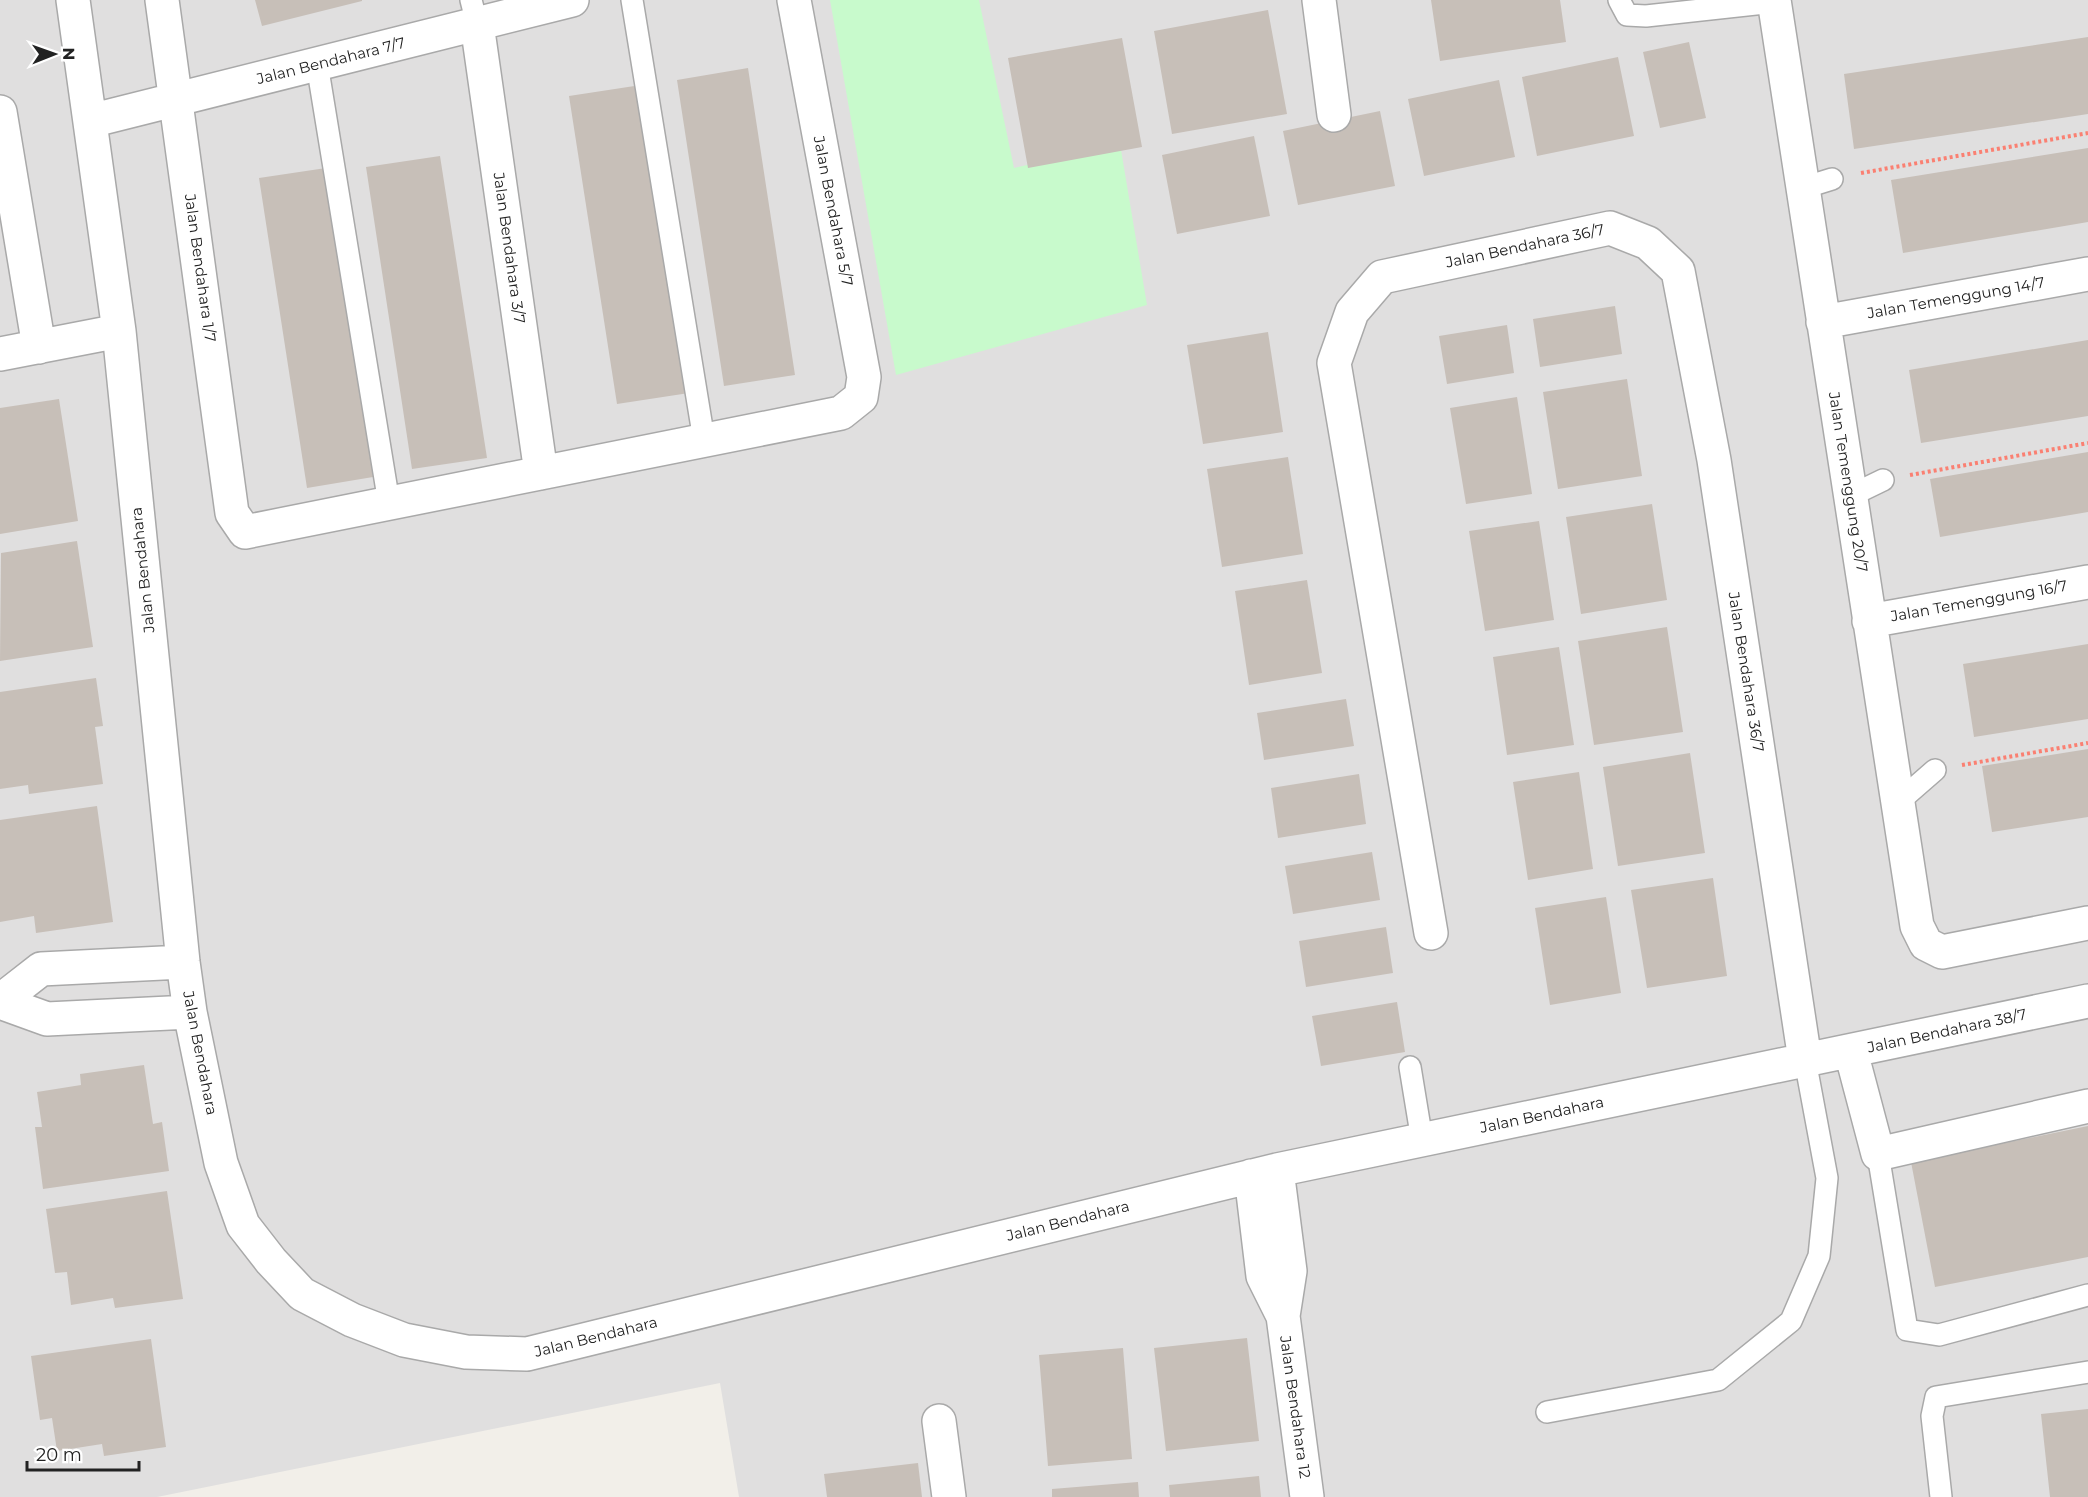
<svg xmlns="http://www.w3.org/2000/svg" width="2088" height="1497" viewBox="0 0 2088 1497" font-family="Montserrat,sans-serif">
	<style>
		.residential { fill: #e0dfdf }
		.park { fill: #c8facc }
		.building { fill: #c7bfb8 }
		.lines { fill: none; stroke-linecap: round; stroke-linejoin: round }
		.lane-casing { stroke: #a9a9a9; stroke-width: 24 }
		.street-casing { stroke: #a9a9a9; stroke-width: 36 }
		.path { stroke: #fa8072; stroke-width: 4; stroke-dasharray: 3 3; stroke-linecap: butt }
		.lane { stroke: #fff; stroke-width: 21 }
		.street { stroke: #fff; stroke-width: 33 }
		.labels { text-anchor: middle; stroke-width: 6; stroke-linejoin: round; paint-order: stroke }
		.street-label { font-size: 15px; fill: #222; stroke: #fff }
	</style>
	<rect width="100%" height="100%" fill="#f2efe9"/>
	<path class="residential" d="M0 0H2088V1497H739L720 1383 157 1497H0Z"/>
	<path class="park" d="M830 0H979L1014 168 1120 144 1147 305 896 375Z"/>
	<path class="building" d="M255 0H362V1L262 26Z
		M1431 0H1560L1566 42 1440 61Z
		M1268 10 1287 114 1172 134 1154 31Z
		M2088 37V114L1854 149 1844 74Z
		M1122 38 1142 147 1028 168 1008 58Z
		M1689 42 1706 118 1660 128 1643 52Z
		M1618 57 1634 136 1537 156 1522 77Z
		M748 68 795 375 724 386 677 80Z
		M1499 80 1515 157 1424 176 1408 99Z
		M641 85 689 393 617 404 569 96Z
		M1380 111 1395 186 1298 205 1283 131Z
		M1254 136 1270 216 1177 234 1162 155Z
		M2088 148V222L1903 253 1891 180Z
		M440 156 487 458 412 469 366 167Z
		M326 168 373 477 307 488 259 178Z
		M1615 306 1622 354 1540 367 1533 319Z
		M1507 325 1514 373 1447 384 1439 336Z
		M1268 332 1283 432 1203 444 1187 345Z
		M2088 340V416L1921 443 1909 370Z
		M1627 379 1642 476 1558 489 1543 392Z
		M1517 397 1532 494 1466 504 1450 408Z
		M59 399 78 521 0 534V408Z
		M2088 452V512L1940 537 1930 479Z
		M1288 457 1303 554 1222 567 1207 469Z
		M1652 504 1667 600 1581 614 1566 517Z
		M1539 521 1554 620 1485 631 1469 531Z
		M77 541 93 647 0 661 1 553Z
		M1307 580 1322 673 1249 685 1235 591Z
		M1667 627 1683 732 1594 745 1578 641Z
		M2088 644V719L1974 737 1963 664Z
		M1559 647 1574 745 1507 755 1493 657Z
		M96 678 103 726 95 727 103 784 29 794 28 785 0 789V692Z
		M1346 699 1354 746 1264 760 1257 713Z
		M2088 749V817L1992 832 1982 766Z
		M1690 753 1705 853 1618 866 1603 767Z
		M1579 772 1593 869 1528 880 1513 782Z
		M1359 774 1366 824 1278 838 1271 788Z
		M97 806 113 922 36 933 34 916 0 922V820Z
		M1372 852 1380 900 1293 914 1285 866Z
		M1713 878 1727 976 1647 988 1631 890Z
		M1606 897 1621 993 1550 1005 1535 908Z
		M1386 927 1393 973 1306 987 1299 941Z
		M1397 1002 1405 1052 1321 1066 1312 1016Z
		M144 1065 153 1124 162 1122 169 1171 43 1189 35 1127H42L37 1092 81 1085 80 1074Z
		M2088 1126V1257L1935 1287 1911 1162Z
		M167 1191 183 1299 115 1308 113 1298 71 1305 67 1272 55 1273 46 1209Z
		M1247 1338 1259 1441 1166 1451 1154 1348Z
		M151 1339 166 1447 104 1456 102 1444 57 1451 52 1418 40 1420 31 1356Z
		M1123 1348 1132 1459 1048 1466 1039 1355Z
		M2088 1409V1497H2050L2041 1414Z
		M918 1463 922 1497H827L824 1474Z
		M1259 1476 1261 1497H1170L1169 1485Z
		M1138 1482 1139 1497H1052V1489Z"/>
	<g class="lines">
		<g class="lane-casing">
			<path id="lane" d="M471 0 477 24
				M632 0 704 440
				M1619 0 1627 15 1646 16 1774 2
				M317 64 389 503
				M1803 188 1832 179
				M1850 496 1883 480
				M1896 804 1935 770
				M1410 1067 1422 1140
				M1878 1154 1907 1330 1939 1335 2088 1295
				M1547 1412 1718 1380 1791 1321 1819 1256 1827 1178 1805 1060
				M1941 1497 1932 1416 1936 1397 2088 1372"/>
		</g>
		<g class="street-casing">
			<path id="street" d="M73 0 119 331 183 962 190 1012 221 1163 243 1225 271 1261 302 1294 352 1320 404 1340 466 1352 527 1354 1277 1170 2088 1001
				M162 0 232 513 245 532 841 413 861 397 864 377 794 0
				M1319 0 1334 115
				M1774 0 1917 926 1926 944 1942 952 2088 923
				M477 24 541 473
				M0 112 39 347
				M90 121 572 0
				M1823 322 2088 274
				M0 354 119 331
				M1869 621 2088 582
				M1431 933 1334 363 1352 312 1382 277 1610 228 1648 243 1678 271 1714 460 1805 1060
				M0 1001 41 969 183 962
				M0 1002 47 1019 190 1012
				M1851 1052 1878 1154 2088 1106
				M1277 1170 1290 1271 1283 1316 1307 1497
				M1251 1176 1263 1276 1283 1316
				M939 1421 949 1497"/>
		</g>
		<path class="path" d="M1861 173 2088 133
			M1910 475 2088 443
			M1962 765 2088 743"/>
		<use href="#lane" class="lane"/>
		<use href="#street" class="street"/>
	</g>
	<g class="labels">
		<g class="street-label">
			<text transform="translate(331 61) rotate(-14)" y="5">Jalan Bendahara 7/7</text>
			<text transform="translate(833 211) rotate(79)" y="5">Jalan Bendahara 5/7</text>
			<text transform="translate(1525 246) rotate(-12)" y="5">Jalan Bendahara 36/7</text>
			<text transform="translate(509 248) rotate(82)" y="5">Jalan Bendahara 3/7</text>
			<text transform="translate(200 268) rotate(82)" y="5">Jalan Bendahara 1/7</text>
			<text transform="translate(1956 298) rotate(-10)" y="5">Jalan Temenggung 14/7</text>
			<text transform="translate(1848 482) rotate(81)" y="5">Jalan Temenggung 20/7</text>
			<text transform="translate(143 570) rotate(-96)" y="5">Jalan Bendahara</text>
			<text transform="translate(1979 601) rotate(-10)" y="5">Jalan Temenggung 16/7</text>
			<text transform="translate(1746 672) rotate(81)" y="5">Jalan Bendahara 36/7</text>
			<text transform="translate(1947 1031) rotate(-12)" y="5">Jalan Bendahara 38/7</text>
			<text transform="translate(200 1053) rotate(79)" y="5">Jalan Bendahara</text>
			<text transform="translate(1542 1115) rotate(-12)" y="5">Jalan Bendahara</text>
			<text transform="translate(1068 1221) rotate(-14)" y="5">Jalan Bendahara</text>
			<text transform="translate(596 1337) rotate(-14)" y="5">Jalan Bendahara</text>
			<text transform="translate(1295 1407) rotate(82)" y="5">Jalan Bendahara 12</text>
		</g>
	</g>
	<g transform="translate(54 54) rotate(89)" stroke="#ffffff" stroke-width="4.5" paint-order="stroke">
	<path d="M0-4.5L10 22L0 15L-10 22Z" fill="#222222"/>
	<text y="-9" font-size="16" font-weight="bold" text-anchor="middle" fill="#222222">N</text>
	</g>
	<path d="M27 1461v9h112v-9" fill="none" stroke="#222222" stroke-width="3"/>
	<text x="36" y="1461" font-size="18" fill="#222222" stroke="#ffffff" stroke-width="4.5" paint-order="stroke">20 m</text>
</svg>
